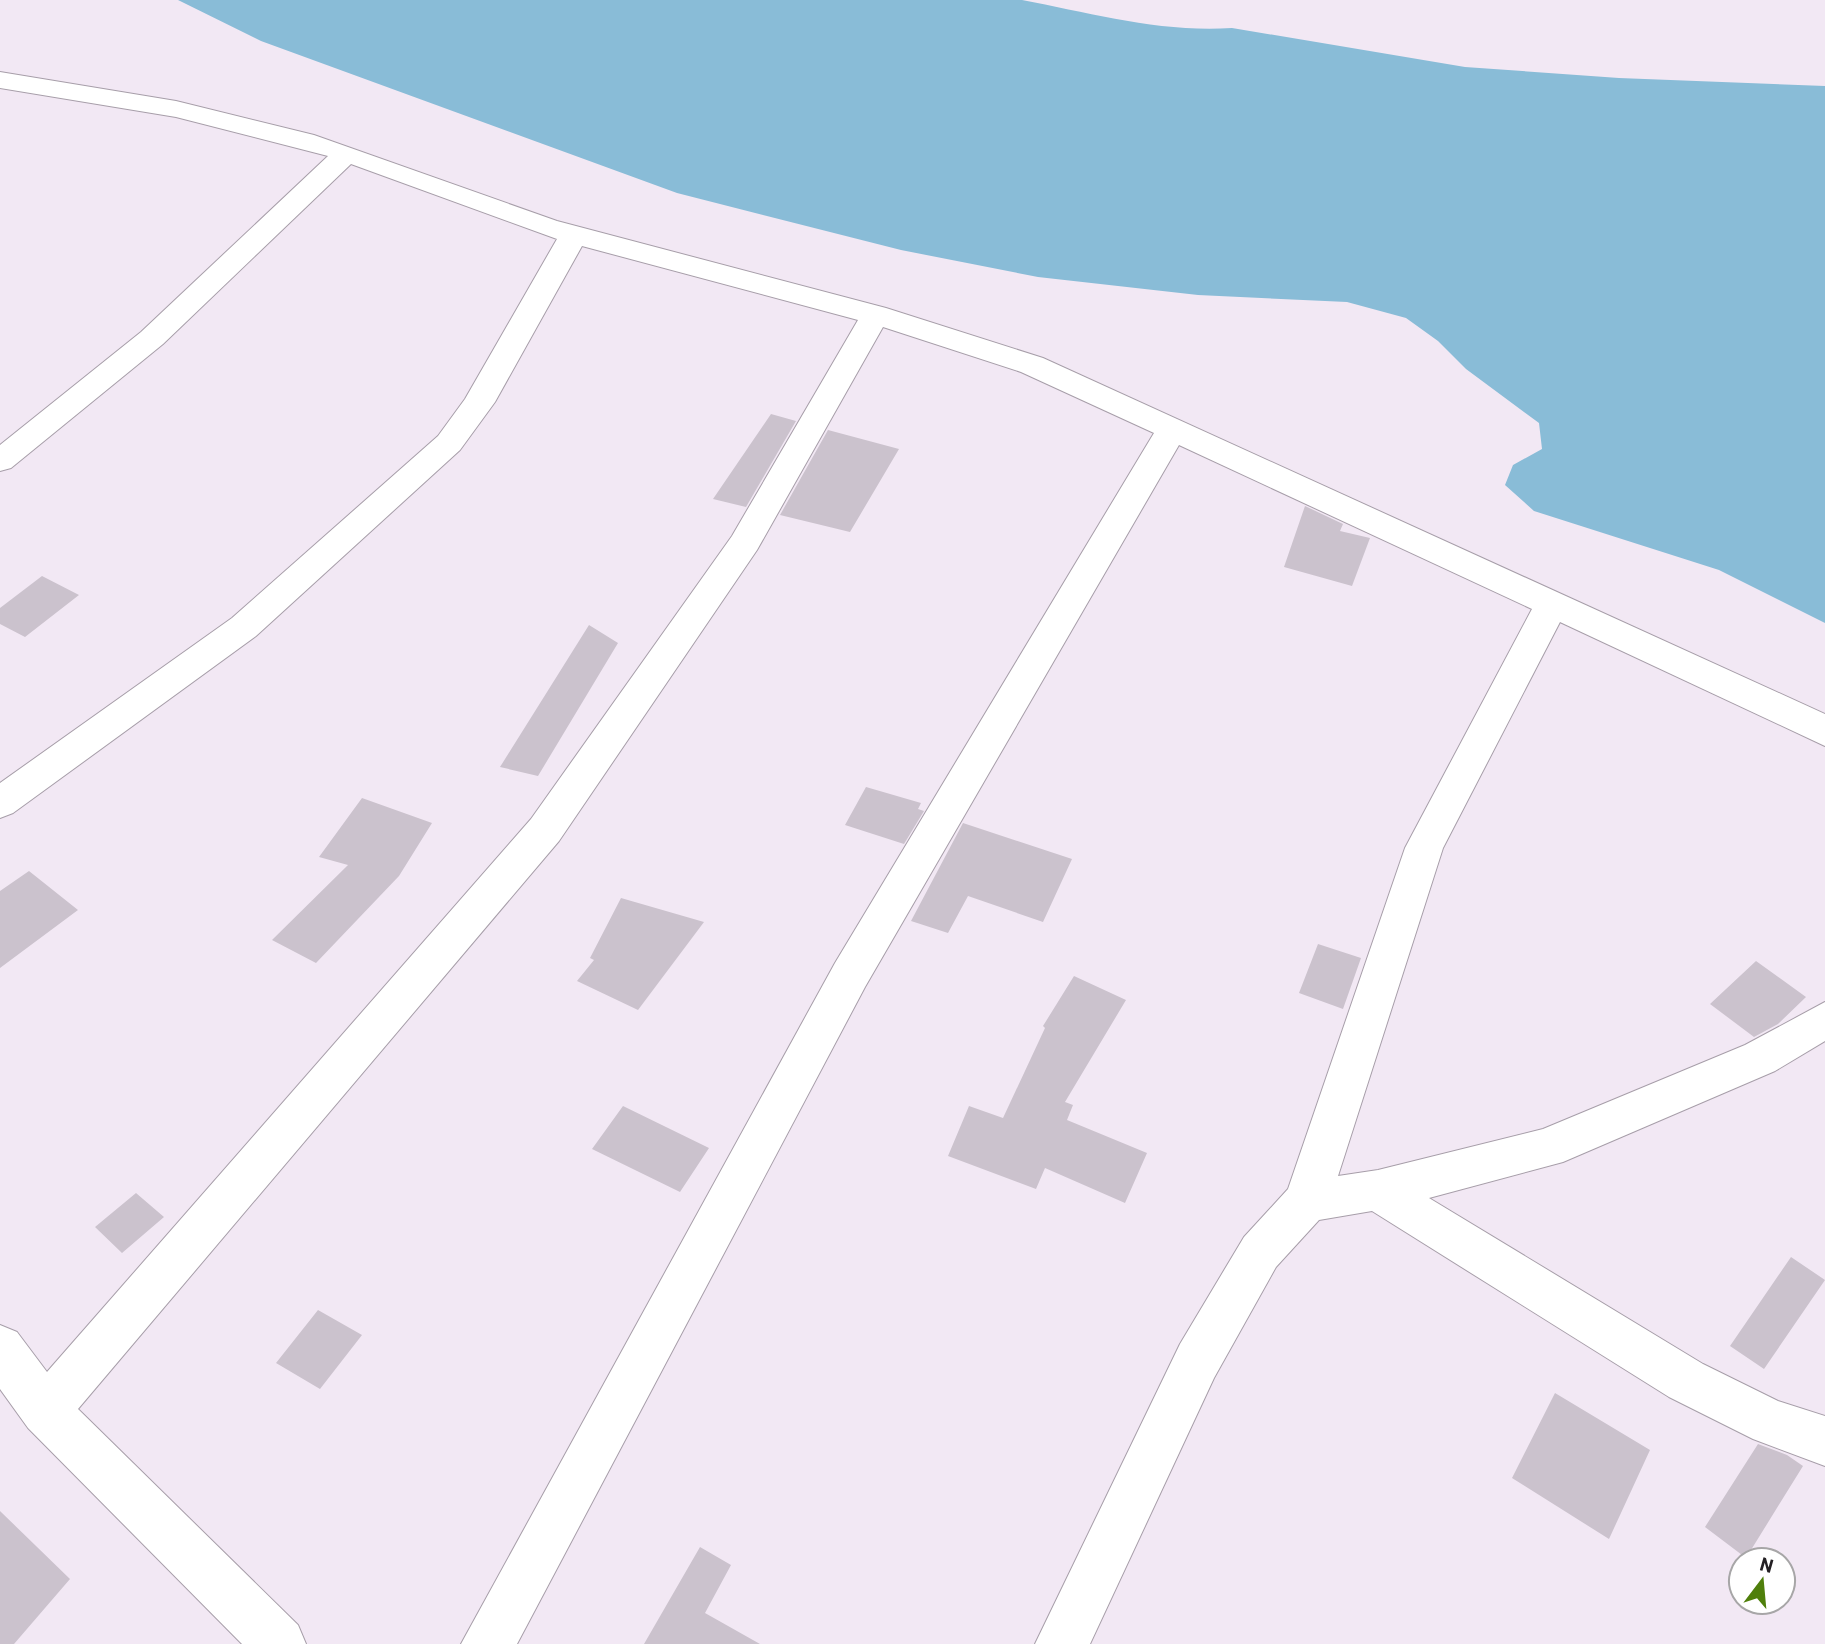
<svg xmlns="http://www.w3.org/2000/svg" width="1825" height="1644" viewBox="0 0 1825 1644" font-family="Barlow,sans-serif">
	<style>
		.water { fill: #89bcd7 }
		.building { fill: #cbc2cd }
		.lines { fill: none; stroke-linecap: round; stroke-linejoin: round }
		.street-casing { stroke: #a79ea9; stroke-width: 2 }
		.street { fill: #fff; fill-rule: evenodd }
	</style>
	<rect width="100%" height="100%" fill="#f2e8f4"/>
	<path class="water" d="M178 0H1022C1091 13 1161 33 1232 28L1465 67 1619 78 1825 86V623L1719 570 1534 511 1505 485 1513 465 1542 449 1539 423 1466 369 1438 341 1406 318 1347 302 1198 295 1038 277 901 250 677 193 261 41Z"/>
	<path class="building" d="M771 414 796 421 746 507 713 499Z
		M828 430 899 449 850 532 780 515Z
		M1305 506 1343 524 1340 531 1370 538 1352 586 1284 567Z
		M42 576 79 595 25 637 0 624V608Z
		M589 625 618 643 538 776 500 767Z
		M866 787 921 803 918 809 924 811 904 844 845 825Z
		M362 798 432 823 399 876 316 963 272 940 348 865 319 857Z
		M963 823 1072 859 1043 922 968 896 948 933 911 921Z
		M29 871 78 910 0 968V891Z
		M621 898 704 922 638 1010 577 981 594 960 590 958Z
		M1318 944 1361 958 1343 1009 1299 993Z
		M1756 961 1806 997 1778 1024 1754 1037 1710 1004Z
		M1074 976 1126 1000 1065 1102 1073 1105 1067 1120 1147 1153 1125 1203 1045 1168 1036 1189 948 1156 969 1106 1003 1118 1045 1028 1043 1026Z
		M623 1106 709 1148 680 1192 592 1149Z
		M136 1193 164 1217 122 1253 95 1227Z
		M1791 1257 1825 1280 1764 1369 1730 1346Z
		M318 1310 362 1335 320 1389 276 1363Z
		M1555 1393 1650 1450 1609 1539 1512 1478Z
		M1758 1444 1787 1455 1803 1466 1746 1558 1705 1527Z
		M0 1511 70 1579 14 1644H0Z
		M700 1547 731 1565 705 1613 760 1644H644Z"/>
	<g class="lines">
		<g class="street-casing">
			<path id="street" d="M0 72 176 101 314 135 557 221 886 308 1043 358 1825 714V746L1560 622 1443 848 1338 1176 1378 1170 1543 1129 1745 1045 1825 1002V1041L1775 1071 1563 1162 1429 1198 1703 1364 1778 1401 1825 1416V1466L1753 1439 1669 1397 1372 1211 1319 1220 1276 1267 1214 1378 1090 1644H1035L1180 1344 1244 1237 1288 1189 1405 848 1532 609 1179 445 865 987 517 1644H461L835 963 1154 433 1021 372 883 327 757 550 559 841 78 1409 298 1625 306 1644H242L28 1428 0 1389V1325L17 1332 47 1372 531 819 732 536 858 320 582 246 495 402 460 450 256 636 13 813 0 818V783L232 618 438 436 465 399 557 239 351 164 163 344 11 468 0 471V445L141 332 328 156 176 117 0 88Z"/>
		</g>
		<use href="#street" class="street"/>
	</g>
	<g transform="translate(1762 1581) rotate(16)"><circle r="33" fill="#ffffff" stroke="#a7a6a7" stroke-width="2"/>
	<path d="M0-5L12 26L0 18L-12 26Z" fill="#4f7f0b"/>
	<text y="-10" font-size="19" font-weight="bold" text-anchor="middle" fill="#242024">N</text>
	</g>
</svg>
